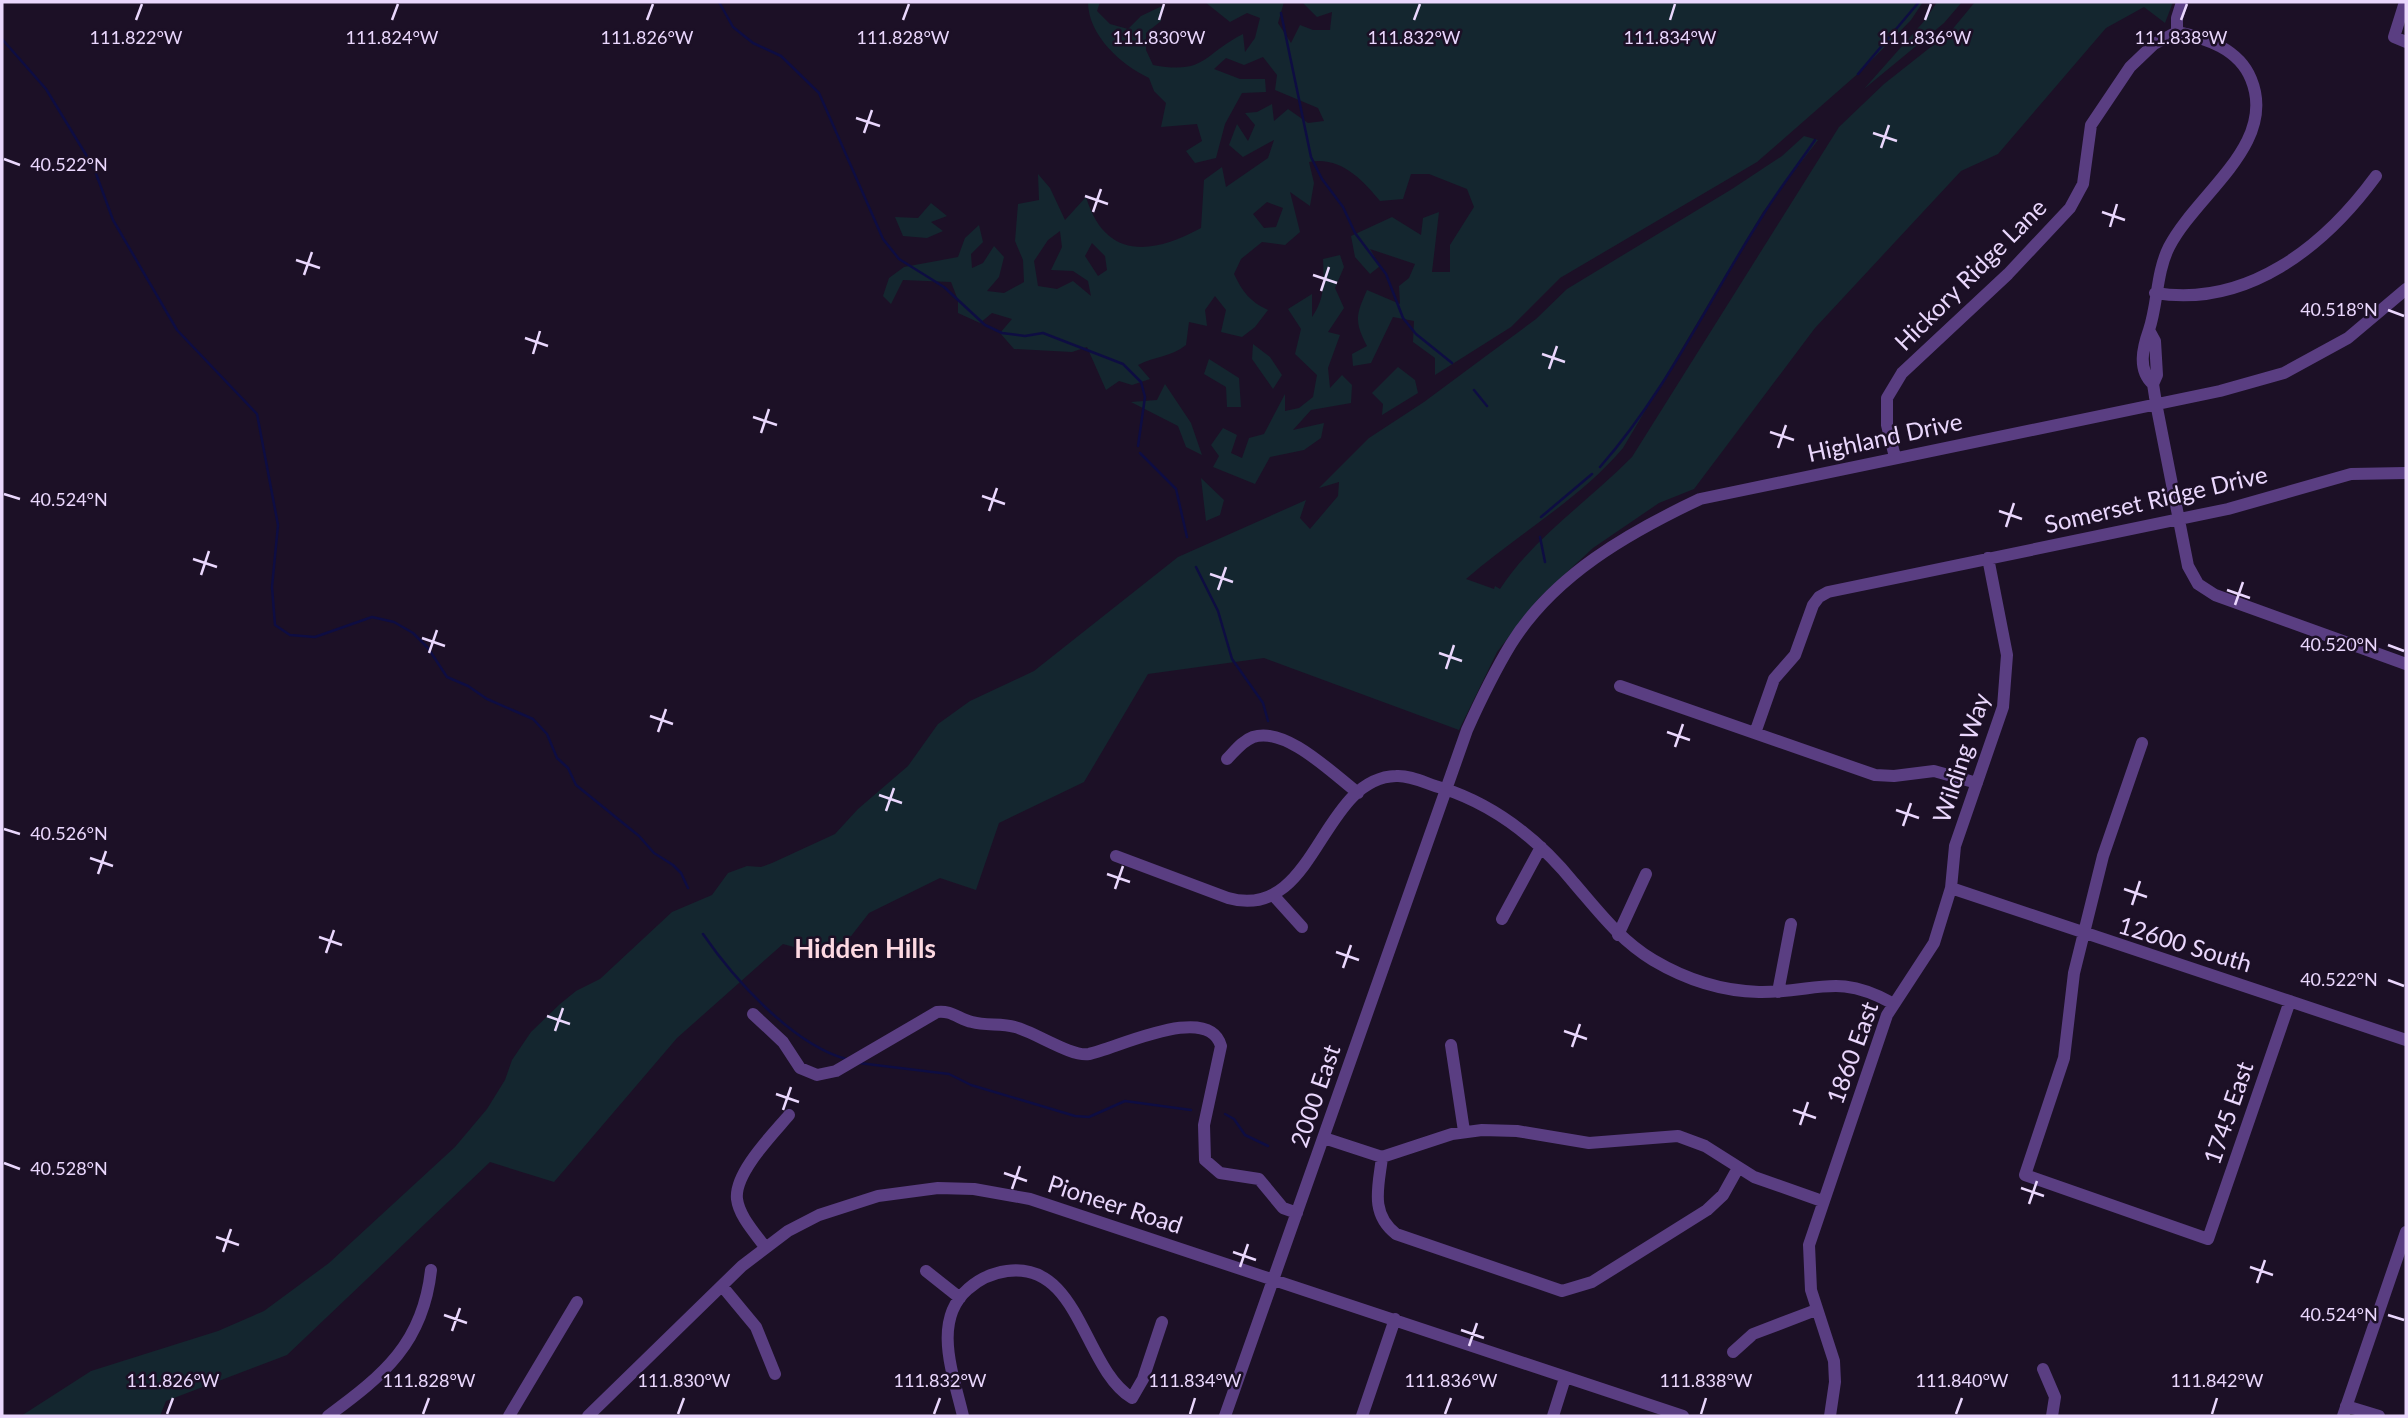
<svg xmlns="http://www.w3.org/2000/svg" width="2408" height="1418" viewBox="0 0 2408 1418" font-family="Lato,sans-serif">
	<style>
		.green { fill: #14262f; fill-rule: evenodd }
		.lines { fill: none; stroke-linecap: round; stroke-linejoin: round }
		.stream { stroke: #0e0d42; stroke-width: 2.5 }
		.minor { stroke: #5a3e82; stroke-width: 12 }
		.ticks { fill: none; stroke: #ead7fd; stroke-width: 2.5 }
		.labels { text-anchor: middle; stroke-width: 5; stroke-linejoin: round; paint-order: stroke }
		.street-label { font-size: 24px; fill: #ead7fd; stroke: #1c1026 }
		.neighbourhood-label { font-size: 26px; font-weight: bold; fill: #fdd9e2; stroke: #1c1026 }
		.ticks-label { font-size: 18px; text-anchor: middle; fill: #ead7fd; stroke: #1c1026; stroke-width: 5; stroke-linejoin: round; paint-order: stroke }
	</style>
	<rect width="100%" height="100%" fill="#1c1026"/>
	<path class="green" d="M1088 2H1100L1097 11 1110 24 1128 29 1141 16 1162 6 1161 21 1146 33V50L1153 65C1206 75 1203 54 1243 34L1245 52 1255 38 1260 18 1247 13 1230 22 1205 2H1284L1278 23 1291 43 1300 25 1313 30H1330L1332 12 1317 17 1302 2H1923L1911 20 1861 71 1757 162 1560 278 1511 327 1435 375V358L1413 342 1414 321 1393 317 1371 363 1353 366 1352 354 1367 346C1354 321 1356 315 1367 290L1400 304 1399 286 1409 278 1415 264 1370 249 1380 266 1370 274 1355 257 1351 236 1392 217 1421 235 1423 218 1439 212 1432 272H1450V245L1474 207 1467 189 1429 174H1411L1403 199 1380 201C1362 179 1340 156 1309 162L1314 183 1310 206 1290 192 1300 232 1285 245 1262 242 1241 259 1234 274C1242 291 1250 302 1268 310L1255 327 1242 337 1221 332 1226 310 1215 296 1205 310 1207 326 1189 322 1186 345C1171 357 1155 356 1138 365L1150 379 1132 385 1119 381 1106 390 1087 347 1072 352 1014 349 1000 333 1012 319 992 313 980 323 958 313V300L951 282 903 280 891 304 883 296 889 278 904 267 958 257 965 238 979 225 983 242 971 254 972 268 983 263 994 246 1004 257 999 277 987 291 1004 293 1024 282 1023 260 1015 241 1018 204 1039 200 1038 174 1050 188 1065 220 1086 197C1105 260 1152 255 1201 228L1204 180 1222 167 1226 187 1268 158 1274 140 1243 157 1229 145 1237 124 1248 141 1255 125 1245 113 1257 112 1272 104 1274 121 1288 109 1308 123 1324 121 1318 108 1275 90 1277 75 1263 57 1244 65 1226 58 1214 69 1240 79H1265L1266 92 1242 93 1225 124 1216 158 1195 163 1186 151 1202 141 1197 124 1161 127 1166 103 1154 91 1149 78C1121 65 1088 35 1088 2ZM1267 202 1283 208 1276 227 1264 228 1253 214ZM1060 231 1062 247 1051 270 1073 271 1088 281 1091 296 1073 281 1057 289 1038 286 1034 261 1048 240ZM1092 243 1105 256 1107 270 1098 276 1085 256Z
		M1937 2H1962L1944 23 1864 89 1926 19Z
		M1975 2H2173L2165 23 2144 7 2106 28 1998 154 1961 171 1815 328 1694 489 1659 503 1593 548 1539 598 1497 652 1459 730 1264 658 1148 674 1084 782 999 823 976 890 940 878 869 913 834 958 783 944 677 1038 554 1182 490 1162 287 1355 166 1401 160 1416H21L91 1371 218 1331 264 1311 329 1263 455 1147 487 1109 505 1080 512 1060 531 1032 560 1004 576 991 600 979 672 912 712 895 728 873 747 866 761 867 772 863 835 834 858 809 908 766 938 724 970 701 1034 671 1178 557 1306 500 1300 518 1310 529 1338 496 1339 482 1319 488 1369 438 1424 402 1490 353 1536 319 1567 289 1732 189 1782 156 1804 136 1818 140 1763 212 1623 448C1578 501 1517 534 1466 579L1494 589 1495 586 1500 589C1535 536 1588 502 1632 457L1839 127 1884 84 1951 31Z
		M931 203 947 216 931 222 943 231 927 238 903 236 895 217 918 218Z
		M1340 255 1344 267 1335 288 1344 308 1328 332 1340 335 1328 368 1330 388 1342 375 1352 385 1351 403 1311 410 1293 430 1324 423 1321 438 1304 450 1270 457 1255 484 1213 467 1219 456 1211 445 1223 428 1237 435 1231 453 1242 458 1249 438 1264 434 1285 394V411L1299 408 1313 397 1317 375 1295 354 1301 329 1288 309 1312 294V317C1325 299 1324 281 1323 259Z
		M1253 344 1270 357 1282 375 1273 389 1252 359Z
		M1209 359 1239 378 1241 407H1227L1226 387 1204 374Z
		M1398 367 1415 380 1418 393 1382 415 1383 404 1372 393Z
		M1165 384 1191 423 1202 455 1186 447 1178 426 1131 402 1157 400Z
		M1201 478 1224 500 1220 515 1206 521Z"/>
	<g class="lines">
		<path class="stream" d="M719 2 733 27 753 43 781 56 819 93 883 239 899 259 944 287 985 325 1002 333 1025 336 1043 333 1123 364 1141 382 1145 397 1138 446
			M1281 13 1311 157 1322 179 1343 207 1355 233 1386 274 1403 318 1416 334 1452 363
			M2 39 46 89 94 168 113 220 177 330 257 414 278 525 272 587 275 625 290 635 315 637 372 617 394 622 413 633 428 648 447 677 468 686 487 699 533 719 547 734 557 758 568 768 576 785 639 836 654 853 673 865 681 873 688 888
			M1858 74 1919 2
			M1474 390 1487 406
			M1140 453 1176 489 1187 537
			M1600 467C1667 391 1709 299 1763 215 1779 189 1798 165 1815 140
			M1541 517 1592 474
			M1540 537 1545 562
			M1196 567 1218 611 1232 659 1263 703 1268 721
			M703 934C734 979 792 1044 846 1059
			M859 1063 949 1074 971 1085 1075 1116 1089 1117 1125 1101 1191 1110
			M1225 1114 1234 1119 1245 1135 1268 1146"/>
		<path class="minor" d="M2405 2 2394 37 2406 42
			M2177 32V18L2182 2
			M2155 293C2247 308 2324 247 2376 176
			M2149 330 2155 341 2157 375 2153 384 2156 403 2188 566 2198 584 2215 595 2406 664
			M2153 384C2137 370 2143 347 2149 330 2158 303 2156 273 2169 247 2197 193 2278 144 2251 79 2239 49 2206 38 2177 32
			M1895 457 1887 425V398L1902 373 2008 274 2070 208 2083 184 2091 125 2130 67 2154 44 2177 32
			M1620 686 1875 775 1894 776 1934 771 1977 783
			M1755 733 1774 679 1795 655 1813 605 1819 597 1828 592 2228 509 2351 474 2406 473
			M2142 743 2103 856 2074 973 2064 1058 2025 1175 2208 1239 2290 1001
			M1227 759C1235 751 1242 741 1253 737 1286 726 1333 774 1358 793
			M1116 856 1228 898C1316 923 1320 778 1396 776 1411 775 1427 784 1442 788 1495 805 1539 840 1574 883 1599 912 1620 940 1653 960 1685 979 1721 991 1759 992 1817 993 1836 972 1892 1003
			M1951 888 2406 1040
			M1274 896 1302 927
			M1502 919 1541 847
			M1618 935 1646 874
			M1778 992 1791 924
			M753 1014 783 1042 800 1068 817 1075 836 1071 937 1012C951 1010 959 1019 972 1022 986 1026 1001 1023 1015 1027 1035 1032 1071 1057 1089 1054 1118 1048 1209 1002 1221 1046L1204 1125 1205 1160 1220 1173 1259 1179 1283 1208 1297 1213
			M1451 1045 1464 1131
			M1324 1138 1382 1157 1452 1134 1482 1130 1517 1131 1589 1143 1678 1136 1705 1146 1754 1177 1822 1201
			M1382 1157C1379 1185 1369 1213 1396 1234L1562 1291 1592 1282 1707 1210 1723 1195 1738 1168
			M765 1247C755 1233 739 1216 737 1199 734 1173 773 1134 789 1115
			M926 1271 960 1298
			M722 1286 756 1327 775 1374
			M1733 1352 1753 1334 1816 1310
			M2043 1369 2055 1397 2052 1416
			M2346 1406 2379 1416
			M328 1416C384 1375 423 1343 431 1270
			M509 1416 577 1302
			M588 1416 742 1266 788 1231 819 1215 878 1196 938 1188 974 1189 1030 1199 1683 1416
			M963 1416C954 1376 931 1321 968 1289 979 1279 993 1273 1007 1271 1080 1261 1083 1368 1132 1398L1143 1379 1162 1322
			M1225 1416 1467 730C1480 701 1494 672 1511 644 1554 575 1628 533 1700 499L2220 391 2284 373 2348 338 2406 289
			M1362 1416 1395 1319
			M1553 1416 1565 1378
			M1830 1416 1835 1382 1834 1361 1811 1290 1809 1245 1887 1015 1934 943 1951 888 1955 846 2003 707 2007 655 1988 558
			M2343 1416 2406 1232"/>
	</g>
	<path class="ticks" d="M136 20 142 4M392 20 398 4M647 20 653 4M903 20 909 4M1159 20 1164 4M1414 20 1420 4M1670 20 1675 4M1925 20 1931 4M2181 20 2187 4M856 118 880 126M864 133 872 110M1873 133 1897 141M1881 148 1889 125M4 159 20 165M1085 196 1108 204M1093 212 1101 189M2102 212 2125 220M2110 227 2117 204M296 260 320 268M304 275 312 252M1313 275 1337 283M1321 291 1329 267M2388 310 2404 316M525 338 548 346M533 354 540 331M1542 354 1565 362M1549 369 1557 346M753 417 777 425M1770 432 1794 440M761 433 769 409M1778 448 1786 425M4 494 20 499M982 496 1005 504M989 511 997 488M1999 511 2022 519M2006 527 2014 503M193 559 217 567M1210 574 1233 582M201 575 209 551M1218 590 1226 567M2227 590 2250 598M2235 605 2243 582M422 638 445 646M2388 645 2404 651M429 653 437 630M1439 653 1462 661M1446 669 1454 645M650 716 673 724M658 732 666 709M1667 732 1690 740M1675 747 1683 724M879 795 902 803M1896 810 1919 818M886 811 894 788M1903 826 1911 803M4 829 20 834M90 858 113 866M98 874 106 851M1107 874 1130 882M1115 889 1123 866M2124 889 2147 897M2132 905 2140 881M319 937 342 945M1336 952 1359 960M326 953 334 930M1343 968 1351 945M2388 980 2404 986M547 1016 570 1024M555 1031 563 1008M1564 1031 1587 1039M1572 1047 1580 1024M776 1094 799 1102M783 1110 791 1087M1793 1110 1816 1118M1800 1125 1808 1102M4 1163 20 1169M1004 1173 1027 1181M2021 1188 2044 1196M1012 1189 1020 1166M2029 1204 2037 1181M216 1237 239 1245M223 1252 231 1229M1233 1252 1256 1260M1240 1267 1248 1244M2250 1267 2273 1275M2257 1283 2265 1260M444 1315 467 1323M2388 1315 2404 1320M1461 1330 1484 1338M452 1331 460 1308M1469 1346 1477 1323M167 1414 173 1398M423 1414 429 1398M678 1414 684 1398M934 1414 940 1398M1190 1414 1195 1398M1445 1414 1451 1398M1701 1414 1706 1398M1956 1414 1962 1398M2212 1414 2217 1398"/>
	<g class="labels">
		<g class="street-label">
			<text transform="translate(1971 275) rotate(-45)" y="8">Hickory Ridge Lane</text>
			<text transform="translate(1885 438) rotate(-12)" y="8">Highland Drive</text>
			<text transform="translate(2156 500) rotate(-13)" y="8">Somerset Ridge Drive</text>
			<text transform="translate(1962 758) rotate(-72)" y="8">Wilding Way</text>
			<text transform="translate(2185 945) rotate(17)" y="8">12600 South</text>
			<text transform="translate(1853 1053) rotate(-70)" y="8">1860 East</text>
			<text transform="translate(1316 1096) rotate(-71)" y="8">2000 East</text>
			<text transform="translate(2229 1113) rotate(-71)" y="8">1745 East</text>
			<text transform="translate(1115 1205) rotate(18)" y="8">Pioneer Road</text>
		</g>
		<g class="neighbourhood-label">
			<text x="865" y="958">Hidden Hills</text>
		</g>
	</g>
	<g class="ticks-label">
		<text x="136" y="44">111.822°W</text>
		<text x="647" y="44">111.826°W</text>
		<text x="903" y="44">111.828°W</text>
		<text x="1159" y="44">111.830°W</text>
		<text x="1414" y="44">111.832°W</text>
		<text x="1670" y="44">111.834°W</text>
		<text x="1925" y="44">111.836°W</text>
		<text x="2181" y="44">111.838°W</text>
		<text x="392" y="44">111.824°W</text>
		<text x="69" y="171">40.522°N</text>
		<text x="2339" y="316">40.518°N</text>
		<text x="69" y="506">40.524°N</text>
		<text x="2339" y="651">40.520°N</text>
		<text x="69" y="840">40.526°N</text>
		<text x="2339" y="986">40.522°N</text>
		<text x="69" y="1175">40.528°N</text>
		<text x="2339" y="1321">40.524°N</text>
		<text x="173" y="1387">111.826°W</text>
		<text x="429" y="1387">111.828°W</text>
		<text x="684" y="1387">111.830°W</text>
		<text x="940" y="1387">111.832°W</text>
		<text x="1195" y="1387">111.834°W</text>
		<text x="1451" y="1387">111.836°W</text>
		<text x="1706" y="1387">111.838°W</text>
		<text x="1962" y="1387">111.840°W</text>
		<text x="2217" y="1387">111.842°W</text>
	</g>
	<rect width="2408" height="1418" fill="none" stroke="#ead7fd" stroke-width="7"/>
</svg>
